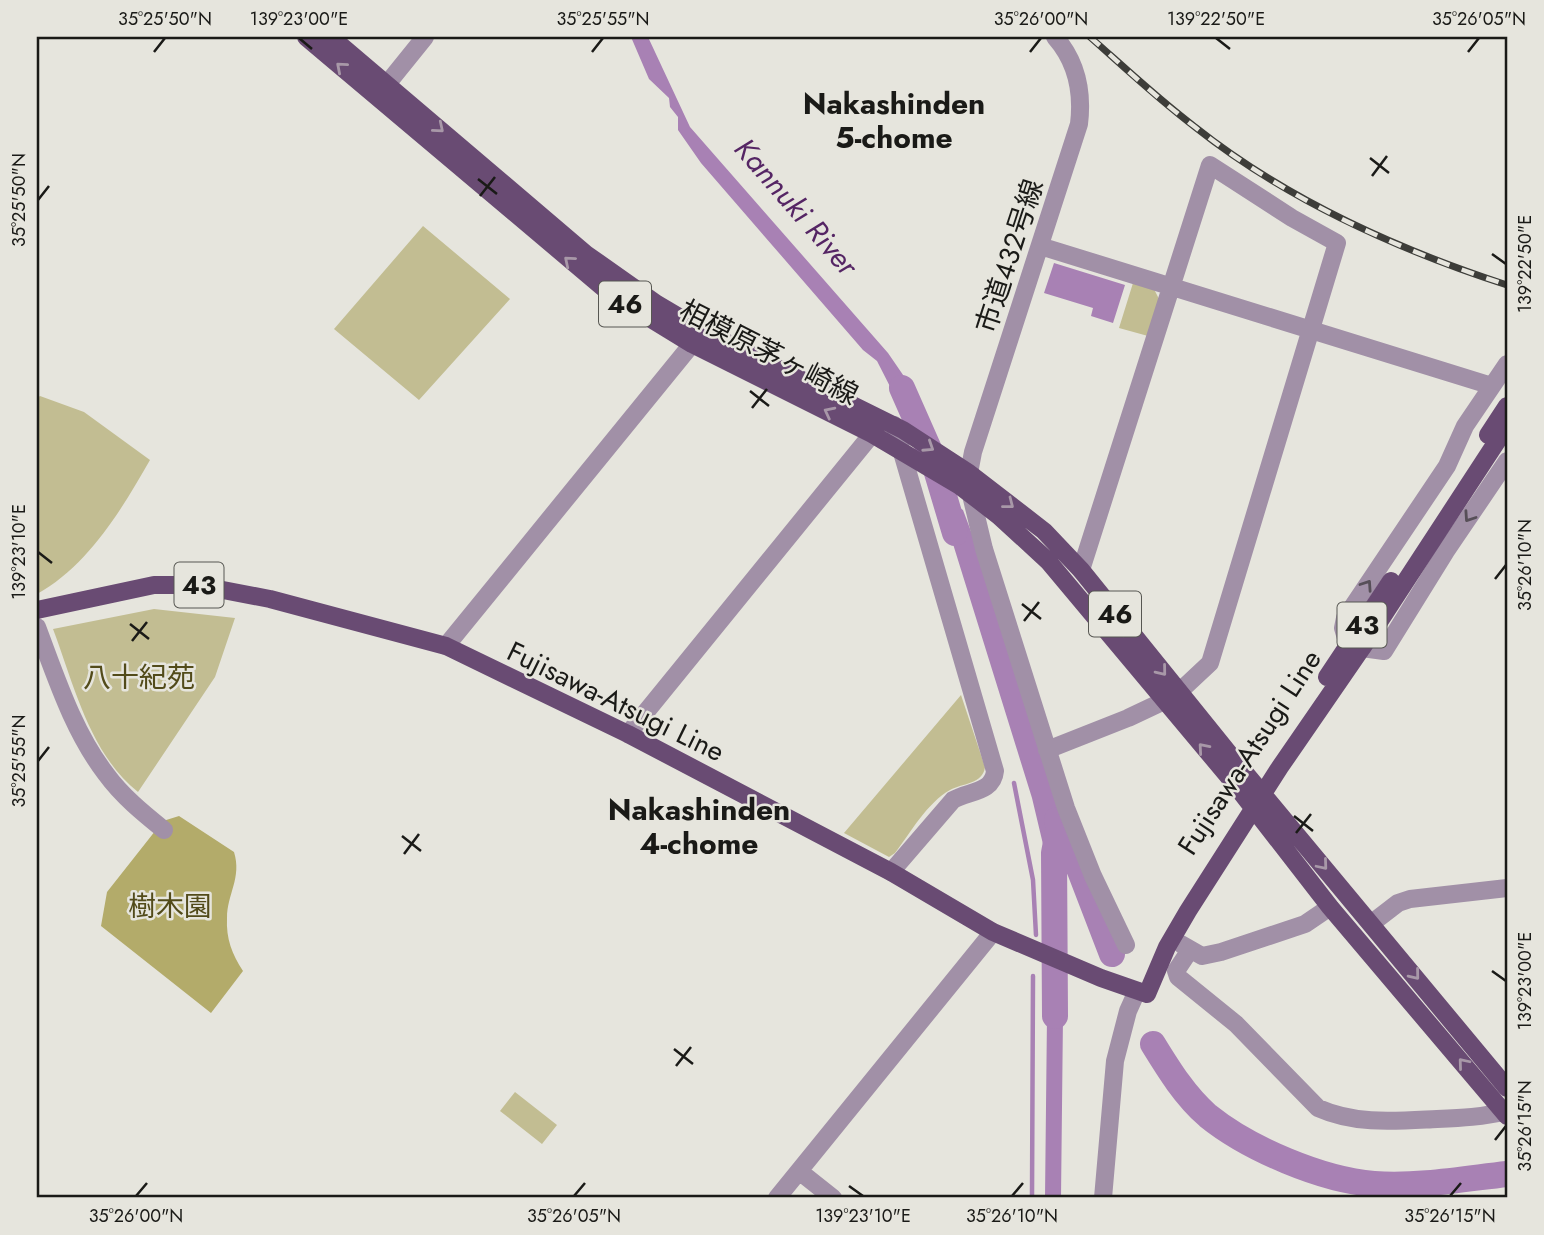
<svg xmlns="http://www.w3.org/2000/svg" width="1544" height="1235" viewBox="0 0 1544 1235" font-family="Jost,'Noto Sans JP',sans-serif">
	<style>
		.green { fill: #c2bd92 }
		.forest { fill: #b3ab6a }
		.water { fill: #a881b4 }
		.lines { fill: none; stroke-linecap: round; stroke-linejoin: round }
		.stream { stroke: #a881b4; stroke-width: 4.5 }
		.canal { stroke: #a881b4; stroke-width: 16 }
		.river { stroke: #a881b4; stroke-width: 26 }
		.minor { stroke: #a190a7; stroke-width: 18 }
		.major { stroke: #694b73; stroke-width: 18 }
		.rail-casing { stroke: #3d3d39; stroke-width: 7 }
		.rail { stroke: #e6e5dd; stroke-width: 4.5; stroke-dasharray: 13; stroke-linecap: butt }
		.oneway { stroke: #a898a8 }
		.oneway2 { stroke: #574f58 }
		.ticks { fill: none; stroke: #1a1a17; stroke-width: 2.5 }
		.labels { text-anchor: middle; stroke-width: 5; stroke-linejoin: round; paint-order: stroke }
		.shield { fill: #e6e5dd; stroke: #575752; stroke-width: 2 }
		.shield-label { font-size: 26px; font-weight: bold; fill: #1a1a17 }
		.street-label { font-size: 28px; fill: #1a1a17; stroke: #e6e5dd }
		.park-label { font-size: 28px; fill: #524b1a; stroke: #e6e5dd }
		.neighbourhood-label { font-size: 30px; font-weight: bold; fill: #1a1a17; stroke: #e6e5dd }
		.water-label { font-size: 30px; font-style: italic; fill: #552564; stroke: #e6e5dd }
		.neatline { fill: none; stroke: #1a1a17; stroke-width: 2.5 }
		.ticks-label { font-size: 18px; text-anchor: middle; fill: #1a1a17 }
	</style>
	<rect width="100%" height="100%" fill="#e6e5dd"/>
	<path class="green" d="M423 226 510 299 419 400 334 329Z
		M1133 283 1154 289 1159 299 1148 336 1119 328Z
		M40 396 84 412 150 460C122 509 88 566 37 594V398Z
		M154 609 235 618 215 677 138 792C90 754 74 685 53 629Z
		M961 695 985 767C983 784 963 783 950 790 927 803 911 832 895 853L889 857 844 833Z
		M515 1092 557 1125 542 1144 500 1111Z"/>
	<path class="forest" d="M179 816 234 852C242 878 227 894 227 918 226 939 232 954 243 971L211 1013 101 926 107 892 163 821Z"/>
	<path class="water" d="M631 37H648L690 127 888 353 912 388 932 427 903 412 877 361 863 350 701 163 678 130V117L670 107 669 98 649 79Z
		M1054 263 1125 285 1113 323 1091 316 1093 308 1044 293Z
		M934 491 963 510 975 542 1075 848 1066 854 1047 861 1032 798 944 515Z"/>
	<g class="lines">
		<path class="stream" d="M1014 783 1033 880 1036 935
			M1032 1198 1033 976"/>
		<path class="canal" d="M1053 1198 1055 1016"/>
		<path class="river" d="M902 388 932 456 955 533
			M1057 820 1072 850 1112 954
			M1055 1016 1054 853 1059 826
			M1153 1044C1169 1070 1185 1096 1208 1116 1249 1149 1322 1180 1374 1184 1419 1187 1463 1179 1507 1174"/>
		<path class="minor" d="M1055 37C1077 62 1083 91 1079 124L973 452 969 473 971 495 984 549 1066 808 1093 876 1126 945
			M379 94 425 37
			M1040 246 1492 386
			M1081 570 1210 165 1292 218 1337 243 1210 663 1179 692
			M37 627C56 677 73 731 106 774 122 796 143 813 164 830
			M1348 645 1343 628 1345 618 1447 466 1465 426 1507 364
			M446 646 692 344
			M1362 648 1384 651 1446 551 1507 461
			M628 734 872 434
			M1047 750 1128 718 1164 701
			M891 872 953 800C968 791 993 793 995 771L894 425
			M1372 923 1398 903 1410 899 1507 888
			M1181 944 1202 956 1221 952 1305 924 1330 907
			M1190 950 1176 971 1178 977 1236 1024 1318 1108C1356 1125 1396 1121 1437 1119 1461 1118 1483 1117 1507 1111
			M799 1171 833 1198
			M777 1198 993 932
			M1103 1198 1115 1061 1128 1011 1137 991"/>
		<path class="major" d="M306 37 612 295 692 344 872 434 960 486 999 516 1048 561 1233 782 1330 907 1507 1116
			M331 37 586 254 657 304 701 330 903 430 969 473 1044 531 1081 570 1231 756 1507 1088
			M1488 435 1507 406
			M37 610 154 585H197L270 599 446 646 628 734 891 872 993 932 1101 978 1147 994 1167 947 1188 911 1280 767 1362 648 1507 426
			M1327 677 1391 581"/>
		<g class="rail-casing">
			<path id="rail" d="M1090 37C1124 67 1158 99 1195 127 1287 200 1396 249 1507 285"/>
		</g>
		<use href="#rail" class="rail"/>
	</g>
	<defs><path id="oneway-chevron" d="M-2-3.5L2.5 0L-2 3.5" fill="none" stroke-width="1.6" stroke-linecap="round" stroke-linejoin="round" transform="scale(1.75)"/></defs>
	<g class="oneway">
		<use href="#oneway-chevron" transform="translate(341 67) rotate(-139)"/>
		<use href="#oneway-chevron" transform="translate(439 128) rotate(40)"/>
		<use href="#oneway-chevron" transform="translate(569 261) rotate(-140)"/>
		<use href="#oneway-chevron" transform="translate(829 412) rotate(-153)"/>
		<use href="#oneway-chevron" transform="translate(929 447) rotate(33)"/>
		<use href="#oneway-chevron" transform="translate(1009 504) rotate(38)"/>
		<use href="#oneway-chevron" transform="translate(1162 671) rotate(51)"/>
		<use href="#oneway-chevron" transform="translate(1203 748) rotate(-131)"/>
		<use href="#oneway-chevron" transform="translate(1323 865) rotate(50)"/>
		<use href="#oneway-chevron" transform="translate(1415 975) rotate(51)"/>
		<use href="#oneway-chevron" transform="translate(1463 1063) rotate(-130)"/>
	</g>
	<g class="oneway2">
		<use href="#oneway-chevron" transform="translate(1469 517) rotate(124)"/>
		<use href="#oneway-chevron" transform="translate(1367 585) rotate(-56)"/>
	</g>
	<path class="ticks" d="M299 38 312 49M1216 38 1230 49M154 52 165 38M592 52 603 38M1030 52 1041 38M1468 52 1479 38M1370 158 1389 173M1372 176 1387 156M478 179 497 194M480 196 495 177M38 200 49 186M1492 254 1506 264M750 391 769 406M752 408 767 389M38 552 52 563M1495 579 1506 565M1022 604 1041 619M1024 621 1039 602M130 624 149 639M132 641 147 622M38 761 49 747M1294 816 1313 831M1296 833 1311 814M402 836 421 851M404 854 419 834M1492 971 1506 981M674 1049 693 1064M676 1066 691 1047M1495 1140 1506 1126M849 1186 863 1196M136 1196 147 1183M574 1196 585 1183M1012 1196 1023 1183M1450 1196 1461 1183"/>
	<g class="labels">
		<g class="shield">
			<rect x="599" y="281.5" width="52" height="45" rx="5"/>
			<rect x="174.5" y="562.5" width="49" height="45" rx="5"/>
			<rect x="1089" y="591.5" width="52" height="45" rx="5"/>
			<rect x="1337.5" y="602.5" width="49" height="45" rx="5"/>
		</g>
		<g class="shield-label">
			<text x="625" y="313">46</text>
			<text x="199" y="594">43</text>
			<text x="1115" y="623">46</text>
			<text x="1362" y="634">43</text>
		</g>
		<g class="street-label">
			<text transform="translate(1009 256) rotate(-72)" y="10">市道432号線</text>
			<text transform="translate(769 352) rotate(27)" y="10">相模原茅ヶ崎線</text>
			<text transform="translate(616 701) rotate(26)" y="10">Fujisawa-Atsugi Line</text>
			<text transform="translate(1249 752) rotate(-57)" y="10">Fujisawa-Atsugi Line</text>
		</g>
		<g class="park-label">
			<text x="139" y="687">八十紀苑</text>
			<text x="170" y="916">樹木園</text>
		</g>
		<g class="neighbourhood-label">
			<text x="894" y="114">Nakashinden<tspan x="894" dy="34">5-chome</tspan></text>
			<text x="699" y="820">Nakashinden<tspan x="699" dy="34">4-chome</tspan></text>
		</g>
		<g class="water-label">
			<text transform="translate(796 207) rotate(49)" y="10">Kannuki River</text>
		</g>
	</g>
	<rect width="1544" height="1235" fill="none" stroke="#e6e5dd" stroke-width="77"/>
	<rect x="38" y="38" width="1468" height="1158" class="neatline"/>
	<g class="ticks-label">
		<text x="165" y="25">35°25'50"N</text>
		<text x="299" y="25">139°23'00"E</text>
		<text x="603" y="25">35°25'55"N</text>
		<text x="1041" y="25">35°26'00"N</text>
		<text x="1216" y="25">139°22'50"E</text>
		<text x="1479" y="25">35°26'05"N</text>
		<text transform="translate(19 200) rotate(-90)" y="6">35°25'50"N</text>
		<text transform="translate(1525 264) rotate(-90)" y="6">139°22'50"E</text>
		<text transform="translate(19 552) rotate(-90)" y="6">139°23'10"E</text>
		<text transform="translate(1525 565) rotate(-90)" y="6">35°26'10"N</text>
		<text transform="translate(19 761) rotate(-90)" y="6">35°25'55"N</text>
		<text transform="translate(1525 981) rotate(-90)" y="6">139°23'00"E</text>
		<text transform="translate(1525 1126) rotate(-90)" y="6">35°26'15"N</text>
		<text x="136" y="1222">35°26'00"N</text>
		<text x="574" y="1222">35°26'05"N</text>
		<text x="863" y="1222">139°23'10"E</text>
		<text x="1012" y="1222">35°26'10"N</text>
		<text x="1450" y="1222">35°26'15"N</text>
	</g>
</svg>
